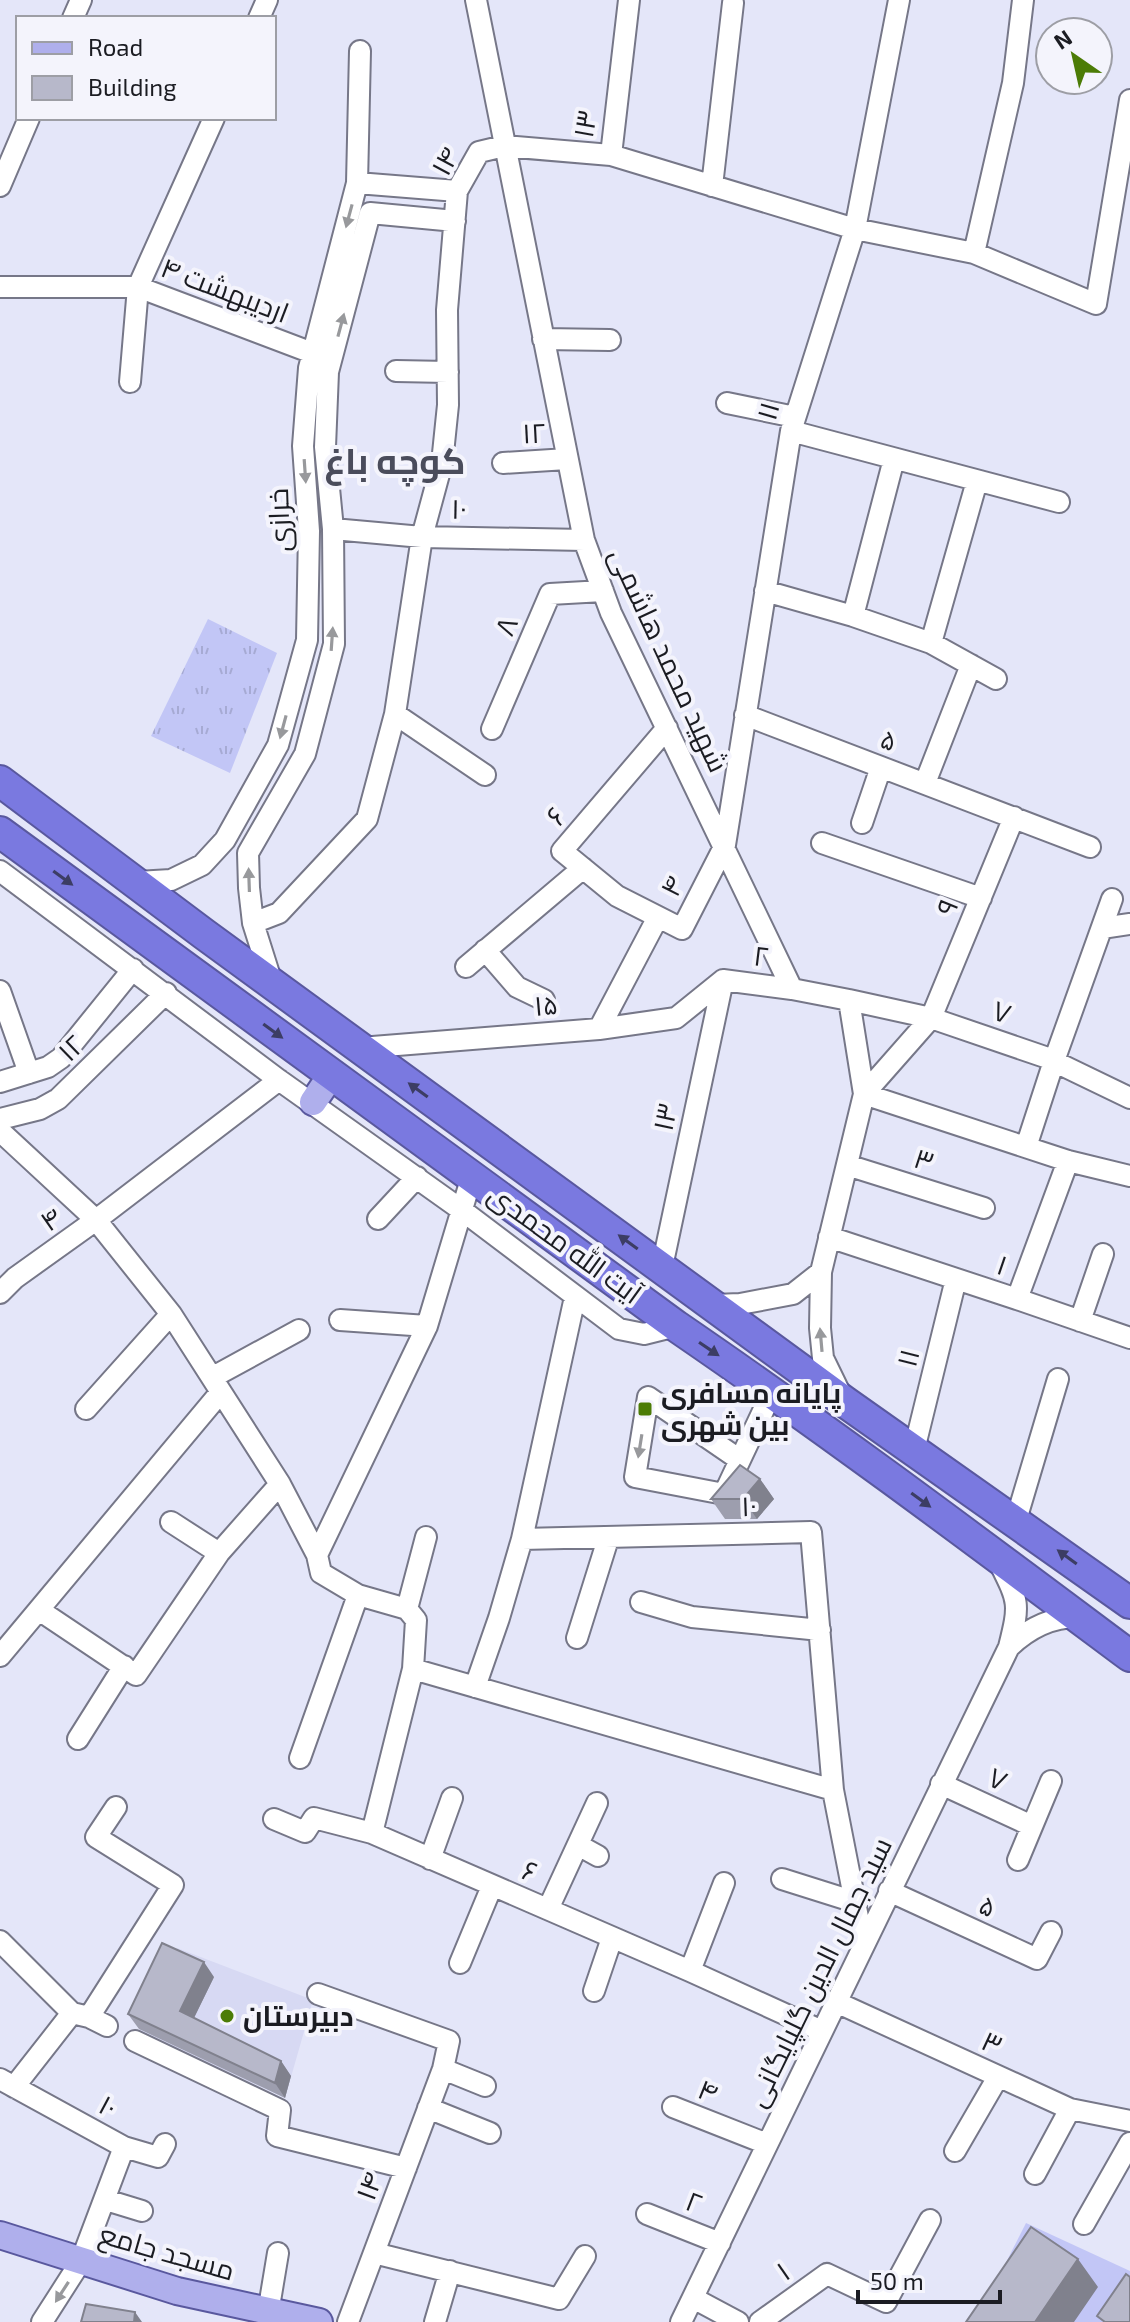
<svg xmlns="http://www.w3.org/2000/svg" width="1130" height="2322" viewBox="0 0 1130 2322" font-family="'Exo 2',Cairo,sans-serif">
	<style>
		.built { fill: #d7d9f3 }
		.grass { fill: url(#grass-tufts) }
		.pitch { fill: #c2c6f6 }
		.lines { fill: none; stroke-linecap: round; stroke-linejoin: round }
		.minor-casing { stroke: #767788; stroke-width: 24 }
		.major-casing { stroke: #59589e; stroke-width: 30 }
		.highway-casing { stroke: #59589e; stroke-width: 34 }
		.minor { stroke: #fff; stroke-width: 20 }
		.major { stroke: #afafec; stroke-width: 26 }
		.highway { stroke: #7a79e0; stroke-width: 30 }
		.wall { fill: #9d9eae }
		.shaded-wall { fill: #80818d }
		.building { fill: #b7b8ca; stroke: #80818d; stroke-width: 2 }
		.oneway { fill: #98999c }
		.oneway2 { fill: #3c3d64 }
		.poi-dot { fill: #4c7c06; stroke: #f4f4fc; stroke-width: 3 }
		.labels { text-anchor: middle; stroke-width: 8; stroke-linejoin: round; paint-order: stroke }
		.street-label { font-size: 28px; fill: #1b1c22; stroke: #f4f4fc }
		.poi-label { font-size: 28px; font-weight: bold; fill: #1b1c22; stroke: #f4f4fc; text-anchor: start }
		.district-label { font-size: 36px; font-weight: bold; fill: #4a4c5b; stroke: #f4f4fc }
	</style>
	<defs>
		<pattern id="grass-tufts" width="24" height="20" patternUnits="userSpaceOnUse" patternTransform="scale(2)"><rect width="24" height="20" fill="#c2c6f6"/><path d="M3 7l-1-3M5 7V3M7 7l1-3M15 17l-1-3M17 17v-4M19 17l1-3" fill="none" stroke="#a6aad3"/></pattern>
	</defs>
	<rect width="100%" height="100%" fill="#e4e6f9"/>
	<path class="built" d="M177 1948 313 2000 285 2098 138 2031Z"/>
	<path class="grass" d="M208 619 277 653 230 773 151 736Z"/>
	<path class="pitch" d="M1026 2223 1130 2271V2322H976Z"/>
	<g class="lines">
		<g class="minor-casing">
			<path id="minor" d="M476 0 584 540 611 613 792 989 849 1000 864 1094 821 1272 820 1328 823 1358 841 1395
				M73 18 81 0
				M259 18 267 0
				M611 155 855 229 974 253 1013 83 1023 0
				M357 183 360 51
				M0 186 29 118
				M712 186 733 3
				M974 253 1096 304 1130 100
				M0 287H138L323 357
				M543 339 610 340
				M396 371 448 372
				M130 382 138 287 214 118
				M727 403 795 417
				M791 431 1059 502
				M503 463 567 459
				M333 529 422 537 584 540
				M765 591 853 616 931 643 996 679
				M853 616 894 459
				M931 643 977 481
				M395 714 485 775
				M745 715 1090 847
				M667 728 562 851 617 896 682 929 725 845 791 431 855 229 899 0
				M492 729 550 594 603 591
				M925 783 971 665
				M862 823 881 767
				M822 843 981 898
				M0 871 279 1080 463 1211 619 1329 644 1334 676 1326
				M137 882 171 880 202 865 225 840 278 745 307 640 309 531 303 446 309 368 357 183 457 191
				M253 923 279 913 367 819 395 714 422 537 442 463 448 405 447 310 457 191 479 152 504 146 611 155 629 0
				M1102 928 1130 924
				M485 950 517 987 544 1000
				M466 967 583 868
				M723 980 792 989
				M272 983 253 923 249 888 248 853 305 754 334 644 333 529 325 447 328 372 370 213 455 221
				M0 991 29 1073
				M849 1000 931 1018 1045 1057 1130 1098
				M599 1029 658 917
				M360 1048 599 1029 676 1018 723 980
				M0 1082 48 1067 61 1058 133 969
				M864 1094 931 1018 1014 817
				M864 1094 1068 1161 1130 1176
				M0 1119 40 1109 58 1099 166 993
				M0 1131 96 1220 171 1314 280 1484 317 1555 321 1573 358 1595 407 1609 416 1620 413 1669 372 1833 690 1971 822 2031
				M1026 1147 1054 1061 1112 899
				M847 1165 984 1208
				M378 1219 417 1177
				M829 1237 1017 1299 1068 1161
				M662 1267 723 980
				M0 1293 15 1278 96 1220 279 1080
				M575 1297 522 1539 811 1532 833 1790 863 1943
				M1017 1299 1130 1338
				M714 1305 740 1304 793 1294 821 1272
				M340 1320 427 1326
				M1080 1321 1103 1254
				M213 1377 299 1330
				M86 1409 171 1314
				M914 1450 956 1279
				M740 1460 648 1397 635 1477 724 1494 772 1392
				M1016 1520 1058 1379
				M171 1522 219 1553
				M317 1555 427 1326 472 1176
				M641 1602 692 1617 820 1630
				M407 1609 426 1537
				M39 1610 136 1675 219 1553 280 1484
				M577 1638 608 1539
				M1009 1647C1028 1629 1050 1617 1077 1617
				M0 1656 220 1393
				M413 1669 833 1790
				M475 1687 499 1618 522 1539
				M78 1739 124 1666
				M300 1758 358 1595
				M941 1784 1032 1826
				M274 1819 305 1832 314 1818 372 1833
				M578 1845 598 1856
				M430 1859 452 1798
				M1018 1860 1051 1781
				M782 1879 855 1902
				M889 1891 1037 1959 1051 1932
				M548 1909 597 1803
				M0 1941 72 2013
				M460 1963 492 1886
				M690 1971 724 1883
				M594 1991 612 1938
				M318 1994 449 2041 443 2069 348 2322
				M836 2002 1070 2109 1130 2121
				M89 2017 107 2026
				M135 2041 280 2110 277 2136 406 2168
				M443 2069 485 2086
				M0 2079 124 2147 81 2261 42 2322
				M14 2087 72 2013 89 2017 173 1885 96 1837 116 1807
				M673 2107 767 2144
				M428 2108 490 2133
				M124 2147 158 2157 165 2144
				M955 2151 998 2077
				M1035 2174 1070 2109
				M106 2200 142 2211
				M647 2214 720 2243
				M1084 2224 1130 2143
				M374 2253 559 2299 585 2256
				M693 2298 738 2322
				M268 2313 278 2253
				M435 2322 450 2271
				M681 2322 1009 1647C1020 1603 1019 1602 999 1562
				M760 2322 827 2274 886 2302 930 2220"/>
		</g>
		<g class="major-casing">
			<path id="major" d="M313 1102 332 1074
				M0 2235 177 2291 319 2322"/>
		</g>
		<g class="highway-casing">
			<path id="highway" d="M0 781 204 934 845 1402 1130 1603
				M0 832 676 1326C831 1432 980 1544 1130 1656"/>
		</g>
		<use href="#minor" class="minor"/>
		<use href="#major" class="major"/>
		<use href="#highway" class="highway"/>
	</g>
	<path class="wall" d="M760 1479 774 1499 757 1519H725L711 1499Z
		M214 1977 194 2018 281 2061 291 2076 285 2098 139 2029 128 2014Z"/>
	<path class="shaded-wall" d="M760 1479 774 1499 757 1519 743 1499Z
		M204 1962 214 1977 190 2026 180 2011Z
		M281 2061 291 2076 285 2098 275 2083Z
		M1078 2259 1098 2287 1074 2322H1035Z
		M135 2312 142 2322H134Z"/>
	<path class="building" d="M740 1465 760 1479 743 1499H711Z
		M162 1943 204 1962 180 2011 281 2061 275 2083 128 2014Z
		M1031 2227 1078 2259 1035 2322H966Z
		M1126 2274 1130 2277V2322H1105L1097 2316Z
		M86 2304 135 2312 134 2322H81Z"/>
	<defs><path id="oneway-solid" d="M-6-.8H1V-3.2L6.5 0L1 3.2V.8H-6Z" transform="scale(2)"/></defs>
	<g class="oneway">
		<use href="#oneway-solid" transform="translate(349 216) rotate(105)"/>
		<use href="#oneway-solid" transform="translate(341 325) rotate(-75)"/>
		<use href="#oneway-solid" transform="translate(305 471) rotate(86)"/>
		<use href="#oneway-solid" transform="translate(332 639) rotate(-86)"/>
		<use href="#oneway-solid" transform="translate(283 727) rotate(105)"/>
		<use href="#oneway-solid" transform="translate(249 880) rotate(-92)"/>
		<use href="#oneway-solid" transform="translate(821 1340) rotate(-95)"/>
		<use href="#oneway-solid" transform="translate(640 1446) rotate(99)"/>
		<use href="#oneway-solid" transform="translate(62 2292) rotate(123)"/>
	</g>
	<g class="oneway2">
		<use href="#oneway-solid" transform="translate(63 878) rotate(36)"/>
		<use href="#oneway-solid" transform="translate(273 1031) rotate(36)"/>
		<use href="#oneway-solid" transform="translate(418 1090) rotate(-144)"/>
		<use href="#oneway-solid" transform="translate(628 1242) rotate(-144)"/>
		<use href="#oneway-solid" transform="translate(709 1349) rotate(34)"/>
		<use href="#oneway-solid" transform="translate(921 1500) rotate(36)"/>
		<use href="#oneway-solid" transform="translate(1067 1557) rotate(-144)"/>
	</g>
	<g class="poi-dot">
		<rect x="637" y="1401" width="16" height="16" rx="4"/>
		<circle cx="227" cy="2016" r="8"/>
	</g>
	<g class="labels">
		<g class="street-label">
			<text transform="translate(585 124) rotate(-80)" y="10">۱۳</text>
			<text transform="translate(445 161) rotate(-62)" y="10">۱۴</text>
			<text transform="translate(225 290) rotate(21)" y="10">اردیبهشت ۴</text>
			<text transform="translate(768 411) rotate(-74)" y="10">۱۱</text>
			<text transform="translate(534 433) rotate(-3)" y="10">۱۲</text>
			<text transform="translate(459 509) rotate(1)" y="10">۱۰</text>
			<text transform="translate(279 520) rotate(-92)" y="10">خرازی</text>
			<text transform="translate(506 626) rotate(-67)" y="10">۸</text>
			<text transform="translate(669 660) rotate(65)" y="10">شهید محمد هاشمی</text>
			<text transform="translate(889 740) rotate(21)" y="10">۵</text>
			<text transform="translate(556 816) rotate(-50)" y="10">۶</text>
			<text transform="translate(672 886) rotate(-63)" y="10">۴</text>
			<text transform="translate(947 907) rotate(-68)" y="10">۹</text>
			<text transform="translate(761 956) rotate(7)" y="10">۲</text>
			<text transform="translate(546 1005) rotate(-5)" y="10">۱۵</text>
			<text transform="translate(1002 1012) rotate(19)" y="10">۷</text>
			<text transform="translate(71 1048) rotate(-44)" y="10">۱۲</text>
			<text transform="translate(665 1117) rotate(-78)" y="10">۱۳</text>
			<text transform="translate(924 1160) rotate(18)" y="10">۳</text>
			<text transform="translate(51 1219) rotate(-35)" y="10">۴</text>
			<text transform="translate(565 1244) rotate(36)" y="10">آیت الله محمدی</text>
			<text transform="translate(1002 1265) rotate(19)" y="10">۱</text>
			<text transform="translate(908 1358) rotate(-76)" y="10">۱۱</text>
			<text transform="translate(749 1506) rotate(-2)" y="10">۱۰</text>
			<text transform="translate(998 1779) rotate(25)" y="10">۷</text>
			<text transform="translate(530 1871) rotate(22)" y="10">۶</text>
			<text transform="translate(988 1906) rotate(25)" y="10">۵</text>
			<text transform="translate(819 1972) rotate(-64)" y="10">سید جمال الدین گلپایگانی</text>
			<text transform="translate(992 2043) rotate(25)" y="10">۳</text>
			<text transform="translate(708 2091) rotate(22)" y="10">۴</text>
			<text transform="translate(108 2106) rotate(28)" y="10">۱۰</text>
			<text transform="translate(369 2186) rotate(-70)" y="10">۱۴</text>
			<text transform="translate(694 2202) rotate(21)" y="10">۲</text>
			<text transform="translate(167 2252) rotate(16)" y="10">مسجد جامع</text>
			<text transform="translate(783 2271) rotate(-35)" y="10">۱</text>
		</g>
		<g class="poi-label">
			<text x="661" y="1403">پایانه مسافری<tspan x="661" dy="32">بین شهری</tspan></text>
			<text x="243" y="2026">دبیرستان</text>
		</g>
		<g class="district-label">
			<text x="395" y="474">کوچه باغ</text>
		</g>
	</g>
	<rect x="16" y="16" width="260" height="104" fill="#f4f4fc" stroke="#9d9ea5" stroke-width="2"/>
	<rect x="32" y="42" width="40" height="12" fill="#afafec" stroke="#9d9ea5" stroke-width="2"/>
	<text x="88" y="56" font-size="24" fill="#1b1c22">Road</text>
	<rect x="32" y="76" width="40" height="24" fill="#b7b8ca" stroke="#9d9ea5" stroke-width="2"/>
	<text x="88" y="96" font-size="24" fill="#1b1c22">Building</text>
	<g transform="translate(1074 56) rotate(326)"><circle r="38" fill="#f4f4fc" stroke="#9d9ea5" stroke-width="2"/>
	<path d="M0-6L14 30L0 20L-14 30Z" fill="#4c7c06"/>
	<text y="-12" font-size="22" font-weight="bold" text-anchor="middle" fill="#1b1c22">N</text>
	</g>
	<path d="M858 2290v12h142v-12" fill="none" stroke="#1b1c22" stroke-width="4"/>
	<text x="870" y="2290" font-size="24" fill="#1b1c22" stroke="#f4f4fc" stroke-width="6" paint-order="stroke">50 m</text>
</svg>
